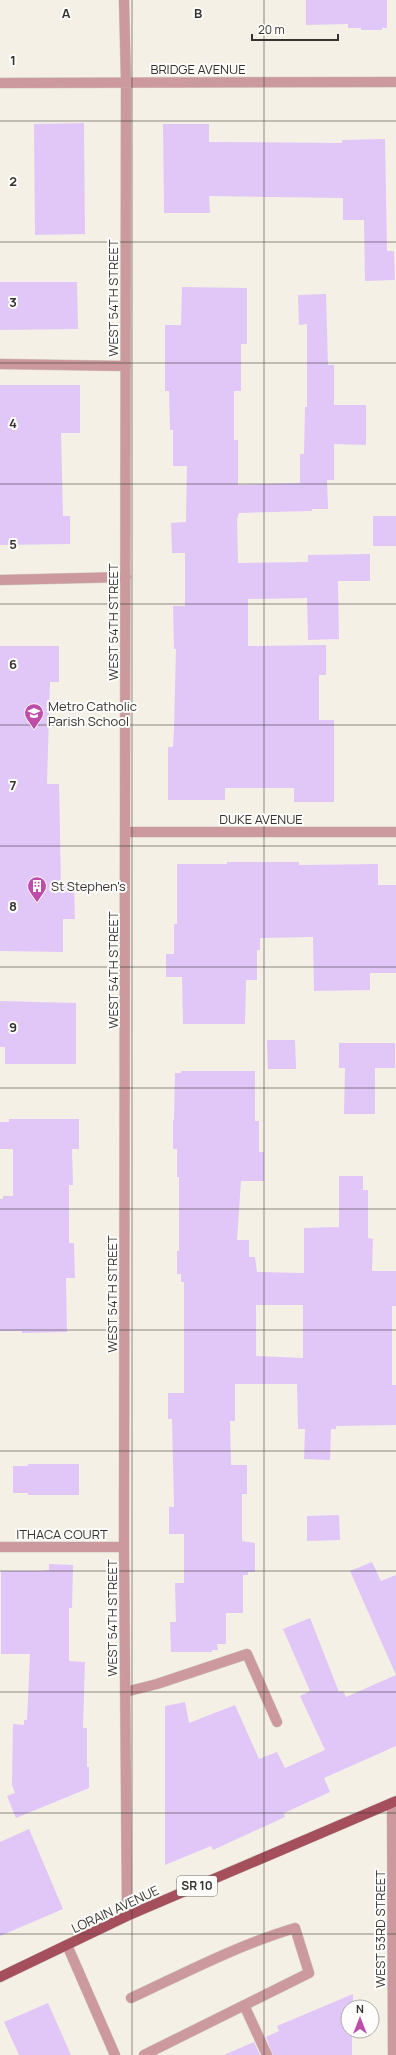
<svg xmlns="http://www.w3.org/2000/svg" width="396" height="2055" viewBox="0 0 396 2055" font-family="Manrope,sans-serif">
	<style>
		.building { fill: #e1c6f8; fill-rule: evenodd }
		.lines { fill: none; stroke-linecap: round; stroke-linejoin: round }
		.minor-casing { stroke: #d2cec5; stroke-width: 11 }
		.major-casing { stroke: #d2cec5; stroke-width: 11 }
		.minor { stroke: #cc9a9e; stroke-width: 10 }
		.major { stroke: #a44f5b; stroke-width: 10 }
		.grid { fill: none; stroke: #35332f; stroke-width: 1; stroke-opacity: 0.55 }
		.labels { text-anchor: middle; stroke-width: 4; stroke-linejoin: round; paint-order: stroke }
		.shield { fill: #fefdfb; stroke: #71706c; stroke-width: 1 }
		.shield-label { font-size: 12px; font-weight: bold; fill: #35332f }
		.street-label { font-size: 13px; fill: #35332f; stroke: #fefdfb }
		.poi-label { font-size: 13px; fill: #35332f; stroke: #fefdfb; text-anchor: start }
		.grid-label { font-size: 13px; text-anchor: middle; font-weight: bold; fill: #35332f; stroke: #fefdfb; stroke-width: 4; stroke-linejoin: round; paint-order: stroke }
	</style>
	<rect width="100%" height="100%" fill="#f5f0e6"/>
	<path class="building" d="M306 0H387V28H382V30H361V28H348V24L306 25Z
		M84 123 85 234 35 235 34 124Z
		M163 124H209V142L342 143V140L385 139 387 251H394L395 280 365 281 364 220H343V198L209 196 210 213H164Z
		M0 282H77L78 329 0 330Z
		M182 287 247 288V344H241V391H234V440H238V485L300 483V454H304L305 407H307V324L299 325 298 295 326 294 328 365H334V405H366V445L334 444V480H327L328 509H312V511L239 513 237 519 238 563 308 562V555L370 554V581H338L339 639 308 640 307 598 248 599V646L326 645V675H319V720H334V802H294V788H225V800H168V747H173L174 729 176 649H174L173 606H185V553H172L171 523 186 522 187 466H173V430H170L169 391H165V325H181Z
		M0 385H80V433H61L63 516H70V544L0 545Z
		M373 516H396V546H373Z
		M0 646H59V682H50L47 784H59L61 886H74L75 919H63V952L0 951Z
		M227 862H299V865L378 864V885H396V973H370V990L314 991 313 937 260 938V950H257V980H246L245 1024H183L182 977H166V954H174V924H177V864H227Z
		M0 1001 76 1003V1064H5V1047H0Z
		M267 1040H295L296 1069H268Z
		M339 1043H395V1068H375V1114H344L345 1068H339Z
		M181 1071H255V1121H259V1152H264V1181H241L237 1240H249V1257H255L257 1272 304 1273V1228L339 1227V1176H363V1190H368V1238L373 1239 372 1271H396V1306H392V1385H396V1425L336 1426V1429H331L330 1460 304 1459 305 1429H298L297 1384H235V1421H230L231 1465H247V1494H242V1541L255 1543V1572H248V1575H243V1613H226V1644H217L218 1650H212V1652H171L170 1622H176L175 1583H184V1534H169V1507H174L172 1419H168V1393H184V1282H181V1274H177V1251H179V1177H177V1149H173V1120H174L175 1073H181ZM256 1305H303V1358L256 1356Z
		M9 1119H79V1149H72L73 1185H69V1243H74L75 1278H66L67 1332 22 1333V1331H0V1199H3V1196H13V1149H0V1122H9Z
		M28 1464H79V1495H28V1493H13V1466H28Z
		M339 1515 340 1540 307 1541V1516Z
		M372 1562 381 1581 396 1575V1746L324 1778 330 1792 284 1813 285 1817 213 1850 211 1846 165 1865V1706L185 1702 189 1723 235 1705 259 1759 277 1752 285 1768 325 1750 300 1696 310 1691 283 1629 310 1618 339 1692 343 1691 346 1697 396 1675 350 1571Z
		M49 1564 73 1565 72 1608H69V1661L85 1662 83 1728H87V1767H89V1788L16 1818 7 1796 15 1793 12 1785 13 1724 24 1725V1720H27L30 1654H1V1571H42L49 1570Z
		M29 1829 63 1909 0 1936V1842Z
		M353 1994V2007H348V2031H352V2055H273L266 2037 279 2031 277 2026Z
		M48 2003 71 2055H19L4 2022Z
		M254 2042 260 2055H224Z"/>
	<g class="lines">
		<g class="minor-casing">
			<path id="minor" d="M124 0 126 82 124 1547 127 1916
				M0 83 396 82
				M0 364 126 366
				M0 580 126 577
				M126 832H396
				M0 1547H124
				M125 1692 157 1684 247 1654 277 1722
				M392 1803 393 2055
				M67 1945 115 2055
				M131 1998C185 1973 238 1945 295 1928L309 1973 144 2055
				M244 2005 267 2055"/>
		</g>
		<g class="major-casing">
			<path id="major" d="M0 1977 127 1916 396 1801"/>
		</g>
		<use href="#minor" class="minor"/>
		<use href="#major" class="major"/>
	</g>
	<path class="grid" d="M132 0V2055M264 0V2055M0 121H396M0 242H396M0 363H396M0 484H396M0 604H396M0 725H396M0 846H396M0 967H396M0 1088H396M0 1209H396M0 1330H396M0 1451H396M0 1571H396M0 1692H396M0 1813H396M0 1934H396"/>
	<defs>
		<g id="school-pin" transform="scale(1)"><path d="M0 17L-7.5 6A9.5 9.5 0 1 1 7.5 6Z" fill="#be4da9" stroke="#fefdfb"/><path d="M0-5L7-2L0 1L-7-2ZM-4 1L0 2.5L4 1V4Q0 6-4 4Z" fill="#fff"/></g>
		<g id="building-pin" transform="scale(1)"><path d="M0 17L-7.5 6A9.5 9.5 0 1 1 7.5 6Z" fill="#be4da9" stroke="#fefdfb"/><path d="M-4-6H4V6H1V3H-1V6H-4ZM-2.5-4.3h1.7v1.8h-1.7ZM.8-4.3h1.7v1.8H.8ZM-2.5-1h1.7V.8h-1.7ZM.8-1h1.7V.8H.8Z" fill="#fff"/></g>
	</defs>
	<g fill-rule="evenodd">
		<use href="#school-pin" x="34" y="713"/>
		<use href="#building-pin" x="37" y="886"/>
	</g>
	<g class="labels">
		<rect class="shield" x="177" y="1876" width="40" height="20" rx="3"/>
		<g class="shield-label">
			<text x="197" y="1890">SR 10</text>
		</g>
		<g class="street-label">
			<text x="198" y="74">BRIDGE AVENUE</text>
			<text transform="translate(113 298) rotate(-90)" y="5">WEST 54TH STREET</text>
			<text transform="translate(113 622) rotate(-90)" y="5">WEST 54TH STREET</text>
			<text x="261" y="824">DUKE AVENUE</text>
			<text transform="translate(113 970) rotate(-90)" y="5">WEST 54TH STREET</text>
			<text transform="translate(112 1294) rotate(-90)" y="5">WEST 54TH STREET</text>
			<text x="62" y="1539">ITHACA COURT</text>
			<text transform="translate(112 1618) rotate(-90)" y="5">WEST 54TH STREET</text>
			<text transform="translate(115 1909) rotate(-25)" y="5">LORAIN AVENUE</text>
			<text transform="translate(380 1929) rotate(-90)" y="5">WEST 53RD STREET</text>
		</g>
		<g class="poi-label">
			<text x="48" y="711">Metro Catholic<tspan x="48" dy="15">Parish School</tspan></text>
			<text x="51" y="891">St Stephen's</text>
		</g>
	</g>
	<g class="grid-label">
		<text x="66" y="18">A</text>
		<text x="198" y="18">B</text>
		<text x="13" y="65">1</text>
		<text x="13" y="186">2</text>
		<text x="13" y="307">3</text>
		<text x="13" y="428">4</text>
		<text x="13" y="549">5</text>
		<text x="13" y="669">6</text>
		<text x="13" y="790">7</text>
		<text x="13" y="911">8</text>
		<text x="13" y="1032">9</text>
	</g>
	<g transform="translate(360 2019)"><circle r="19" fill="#fefdfb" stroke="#aeaca9"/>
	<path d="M0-3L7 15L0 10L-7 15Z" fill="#be4da9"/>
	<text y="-6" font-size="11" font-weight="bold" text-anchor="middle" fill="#35332f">N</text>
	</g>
	<path d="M252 34v6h86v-6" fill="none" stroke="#35332f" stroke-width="2"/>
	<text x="258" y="34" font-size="12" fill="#35332f" stroke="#fefdfb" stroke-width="3" paint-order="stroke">20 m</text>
</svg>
